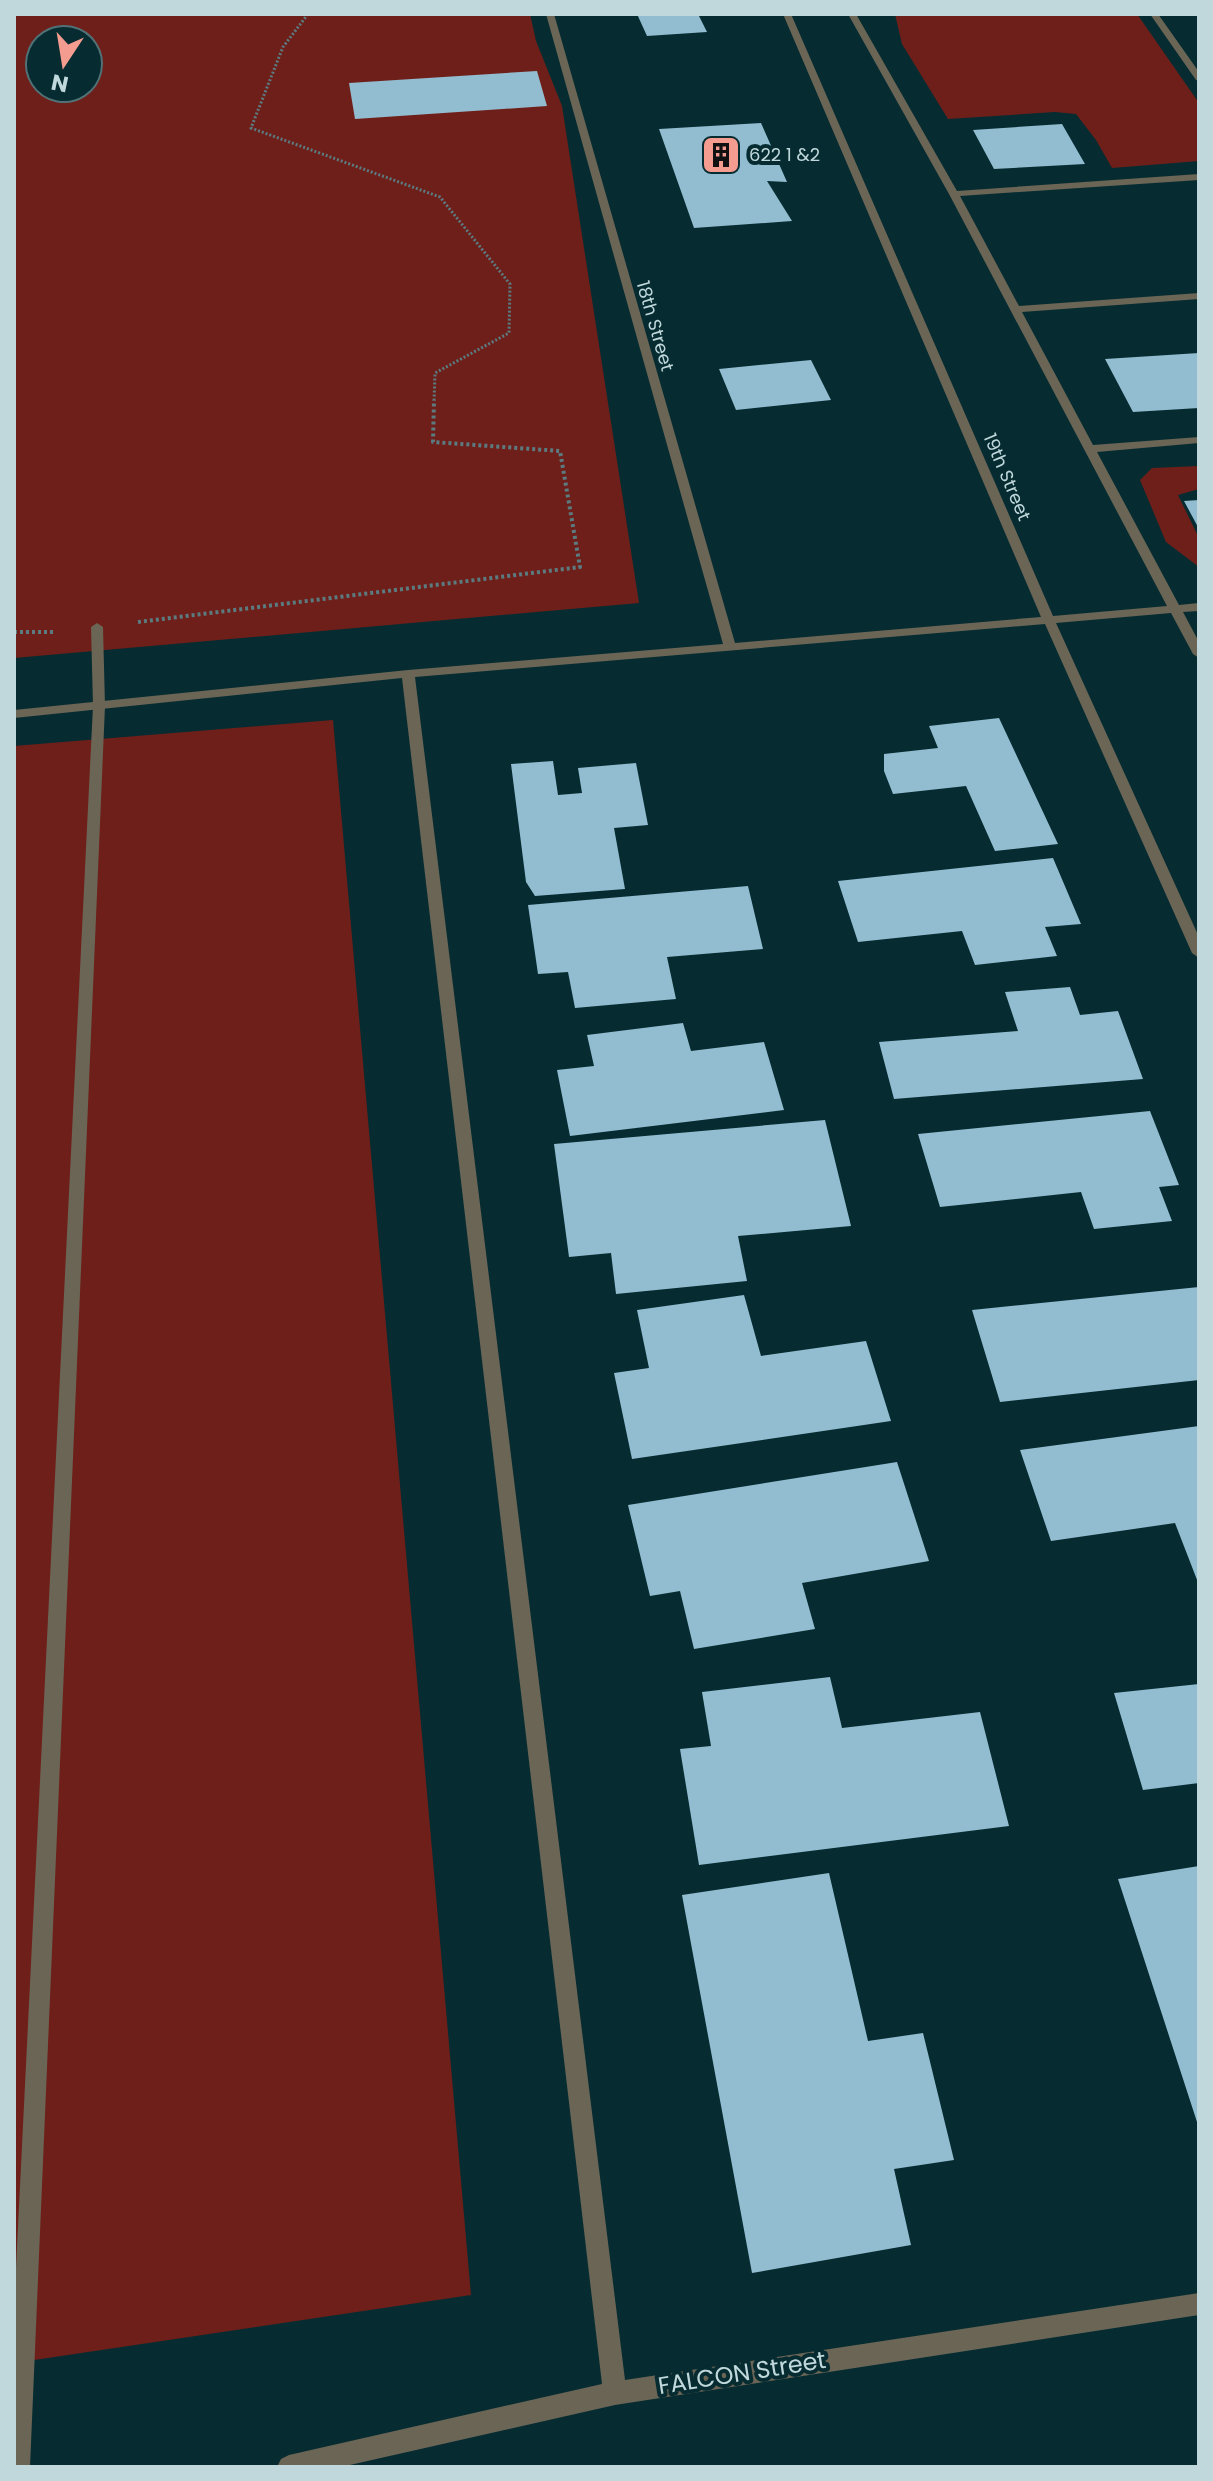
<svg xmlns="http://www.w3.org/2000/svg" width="1213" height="2481" viewBox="0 0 1213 2481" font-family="Poppins,sans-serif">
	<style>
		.green { fill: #6f1f19; fill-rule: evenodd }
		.building { fill: #92bcd0 }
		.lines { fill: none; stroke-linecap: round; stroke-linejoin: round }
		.path-far1 { stroke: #5b7b80; stroke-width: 3; stroke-dasharray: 2 2; stroke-linecap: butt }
		.path { stroke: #5b7b80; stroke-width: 4; stroke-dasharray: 3 3; stroke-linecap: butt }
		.lane { fill: #6b6556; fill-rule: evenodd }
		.street { fill: #6b6556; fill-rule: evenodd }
		.labels { text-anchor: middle; stroke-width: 8; stroke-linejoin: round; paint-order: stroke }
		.far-poi-label { font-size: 18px; fill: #c0d8dc; stroke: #062c31; text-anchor: start }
		.far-street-label { font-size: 18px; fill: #c0d8dc; stroke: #062c31 }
		.near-street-label { font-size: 24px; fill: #c0d8dc; stroke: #062c31 }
	</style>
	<rect width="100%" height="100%" fill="#062c31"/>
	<path class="green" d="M14 14H530L536 41 562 106 639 603 14 658ZM40 40H88V88H40Z
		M895 14H1137L1199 103V161L1112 168 1096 140 1076 114 1055 112 948 119 902 44Z
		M1199 466V489L1178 495 1199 538V567L1166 542 1140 480 1152 468Z
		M333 720 471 2295 14 2363V746Z"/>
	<path class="building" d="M637 14H698L707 32 647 36Z
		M537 71 547 106 355 119 349 83Z
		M761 123 787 182 767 181 792 221 694 228 659 129Z
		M1062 124 1085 164 994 169 973 130Z
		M1199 353V408L1133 412 1105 359Z
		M811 360 831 400 736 410 719 369Z
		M1199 500V529L1184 501Z
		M999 718 1058 844 995 851 966 786 893 794 884 771V754L938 748 929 726Z
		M553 761 558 795 582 793 578 768 636 763 648 825 614 828 625 889 535 896 526 882 511 764Z
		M1053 858 1081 924 1045 927 1057 956 975 965 962 931 858 942 838 881Z
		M748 886 763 949 667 957 676 999 575 1008 568 972 538 974 528 905Z
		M1070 987 1080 1015 1118 1011 1143 1079 894 1099 879 1042 1018 1031 1005 992Z
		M683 1023 691 1051 764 1042 784 1110 570 1136 557 1070 594 1066 587 1035Z
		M1150 1111 1179 1185 1159 1187 1172 1221 1094 1229 1081 1192 940 1207 918 1134Z
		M825 1120 851 1226 738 1236 747 1281 616 1294 611 1253 569 1257 554 1144Z
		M1199 1287V1380L1000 1402 972 1310Z
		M744 1295 761 1356 866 1341 891 1421 632 1459 614 1373 649 1368 637 1310Z
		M1199 1426V1585L1175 1523 1051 1541 1020 1450Z
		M897 1462 929 1561 802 1583 815 1629 694 1649 680 1591 650 1596 628 1505Z
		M830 1677 842 1728 980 1712 1009 1826 699 1865 680 1749 711 1746 702 1692Z
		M1199 1684V1783L1143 1790 1114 1693Z
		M1199 1866V2125H1198L1118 1879Z
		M829 1873 868 2041 923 2033 954 2160 894 2169 911 2245 752 2273 682 1895Z"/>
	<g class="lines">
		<path class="path-far1" d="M308 14 283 47 251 128 440 197 510 284 509 333 435 373 434 402"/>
		<path class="path" d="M138 622 580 567 560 451 433 442 434 400
			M14 632H53"/>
		<path class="lane" d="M97 623 103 627 105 706 30 2467H14V2308L93 706 91 627Z"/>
		<path class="street" d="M546 14H554L735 643 1041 617 783 14H791L1053 616 1167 606 949 194 848 14H856L957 191 1199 174V180L960 196 1019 306 1199 293V299L1022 312 1093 445 1199 437V443L1097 452 1179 605 1199 603V611L1183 612 1199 642V658L1193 654 1171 613 1056 623 1199 937V958L1192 953 1045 624 415 677 625 2380 1199 2293V2315L615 2405 341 2467H277L281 2459 289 2455 602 2384 402 678 14 718V710L408 670 723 644Z
			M1150 14H1158L1199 72V81L1196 80Z"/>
	</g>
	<defs>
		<g id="building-square" transform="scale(2)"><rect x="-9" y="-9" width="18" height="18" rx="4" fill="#f59c90" stroke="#062c31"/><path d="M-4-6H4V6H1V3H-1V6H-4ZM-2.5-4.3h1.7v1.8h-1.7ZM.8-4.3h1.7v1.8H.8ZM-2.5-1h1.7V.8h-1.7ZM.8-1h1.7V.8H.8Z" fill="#111"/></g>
	</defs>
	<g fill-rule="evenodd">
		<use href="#building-square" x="721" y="155"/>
	</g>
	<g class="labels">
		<g class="far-poi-label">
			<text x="749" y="161">622 1 &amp;2</text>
		</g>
		<g class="far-street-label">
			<text transform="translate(655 326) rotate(74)" y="6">18th Street</text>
			<text transform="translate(1007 477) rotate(67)" y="6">19th Street</text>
		</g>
		<g class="near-street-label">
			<text transform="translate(742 2373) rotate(-9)" y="8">FALCON Street</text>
		</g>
	</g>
	<rect width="1213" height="2481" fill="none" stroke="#c0d8dc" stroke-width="32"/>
	<g transform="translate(64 64) rotate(192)"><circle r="38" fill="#062c31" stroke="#507175" stroke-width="2"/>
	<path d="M0-6L14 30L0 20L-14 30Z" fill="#f59c90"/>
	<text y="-12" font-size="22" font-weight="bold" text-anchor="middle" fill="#c0d8dc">N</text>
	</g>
</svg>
